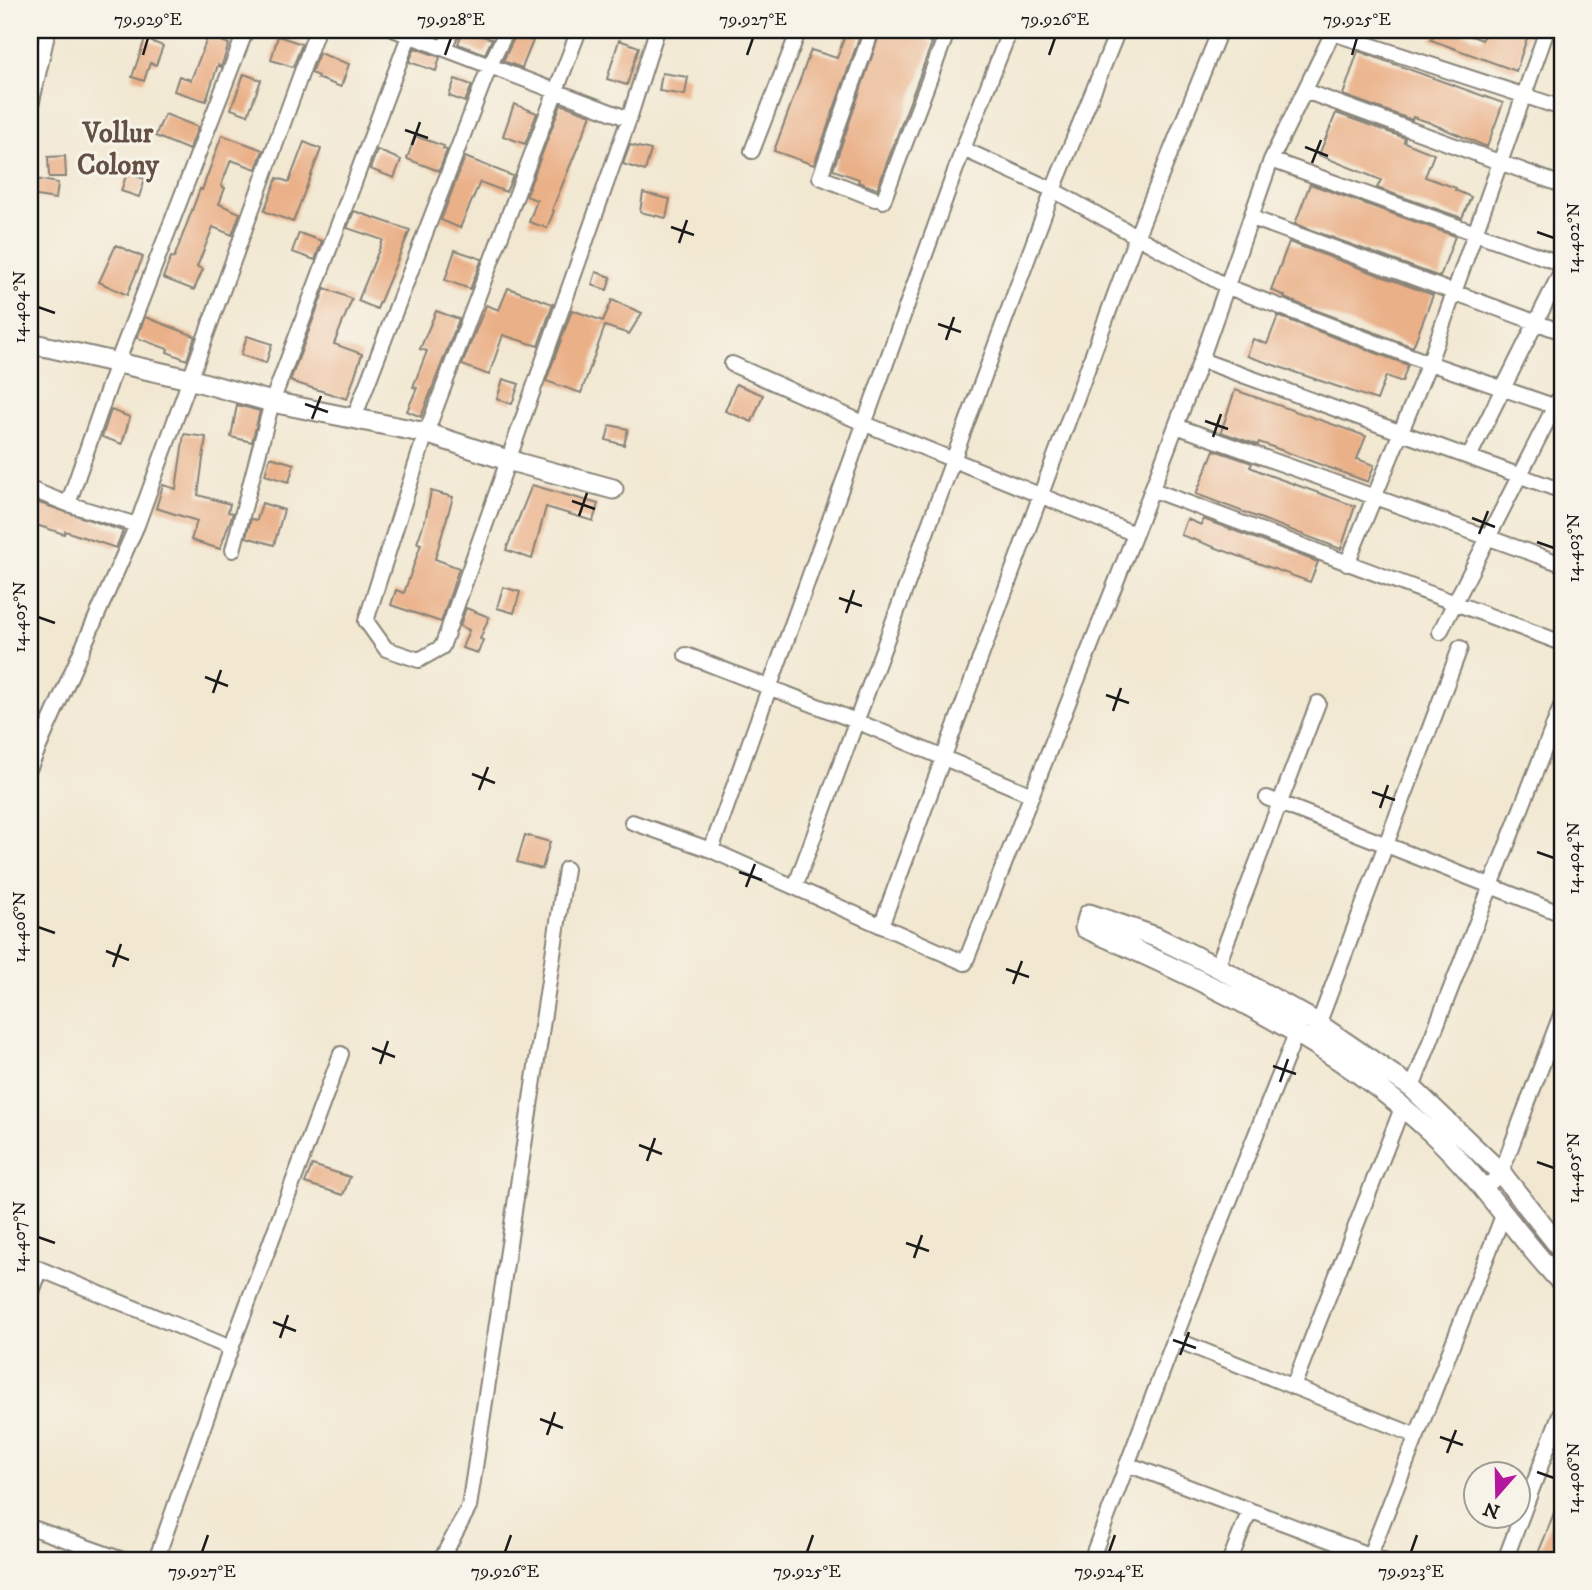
<svg xmlns="http://www.w3.org/2000/svg" width="1592" height="1590" viewBox="0 0 1592 1590" font-family="'IM FELL DW Pica',serif">
	<style>
		.building { fill: #eab088 }
		.lines { fill: none; stroke-linecap: round; stroke-linejoin: round }
		.street-casing { stroke: #878277; stroke-width: 18 }
		.secondary-casing { stroke: #878277; stroke-width: 23 }
		.street { stroke: #fff; stroke-width: 14 }
		.secondary { stroke: #fff; stroke-width: 19 }
		.ticks { fill: none; stroke: #1c1c1c; stroke-width: 2.5 }
		.labels { text-anchor: middle; stroke-width: 6; stroke-linejoin: round; paint-order: stroke }
		.quarter-label { font-size: 28px; font-weight: bold; fill: #645042; stroke: #f7f3e8 }
		.neatline { fill: none; stroke: #1c1c1c; stroke-width: 2.5 }
		.ticks-label { font-size: 18px; text-anchor: middle; fill: #1c1c1c }
	</style>
	<rect width="100%" height="100%" fill="#f7f3e8"/>
	<filter id="ink" filterUnits="userSpaceOnUse"><feTurbulence type="fractalNoise" baseFrequency=".0143" numOctaves="2"/><feDisplacementMap in="SourceGraphic" scale="14" xChannelSelector="R" yChannelSelector="G"/><feConvolveMatrix kernelMatrix="1 2 1 2 8 2 1 2 1" color-interpolation-filters="sRGB"/></filter>
	<filter id="wash" filterUnits="userSpaceOnUse"><feTurbulence type="fractalNoise" baseFrequency=".00686" numOctaves="4" result="noise"/><feDisplacementMap in="SourceGraphic" scale="28" xChannelSelector="R" yChannelSelector="G"/><feGaussianBlur stdDeviation="1.57" result="paint"/><feColorMatrix in="noise" values="0 0 0 0 0 0 0 0 0 0 0 0 0 0 0 0 0 1.4 0 .05"/><feComposite in="paint" operator="in"/></filter>
	<g filter="url(#wash)">
		<rect width="100%" height="100%" fill="#f2e8d2"/>
		<g id="blocks">
			<path class="building" d="M463 30 492 39 485 54 458 44Z
				M847 30H862L814 165 774 151 811 50 837 58Z
				M881 30H898L917 35 932 43 877 189 858 182 859 179 833 170Z
				M1436 30H1456L1482 40 1486 30H1521L1529 32 1516 71 1431 40Z
				M516 34 533 41 522 68 503 61Z
				M208 36 229 44 221 67 218 65 206 101 174 91 179 76 191 80Z
				M278 36 302 44 293 67 271 60Z
				M145 39 163 46 156 65 150 63 144 81 132 77Z
				M619 40 639 47 627 85 607 79Z
				M415 48 440 57 436 71 409 62Z
				M1358 51 1503 103 1487 147 1428 122 1413 117 1412 120 1343 95Z
				M319 53 349 64 341 87 317 78 318 76 311 73Z
				M662 73 688 77 685 95 659 91Z
				M244 74 261 80 248 115 231 109Z
				M455 79 472 85 465 102 449 96Z
				M514 104 537 113 525 144 503 136Z
				M561 104 591 115 552 210 554 211 547 228 529 222 537 200 526 196Z
				M1336 113 1405 138 1404 142 1434 154 1425 177 1456 188 1455 190 1471 197 1462 218 1377 188 1381 180 1319 155Z
				M165 114 198 127 189 150 155 136Z
				M222 135 263 150 256 169 231 160 221 186 225 188 219 204 240 213 232 235 213 227 197 267 203 269 194 290 163 278 171 257 174 258 200 189 202 190Z
				M415 136 444 146 443 149 447 150 439 171 407 159Z
				M304 142 321 149 293 222 264 211 277 178 289 182Z
				M630 145 651 150 645 171 623 164Z
				M377 150 401 160 394 178 370 169Z
				M65 156 66 177H49L48 157Z
				M465 157 513 176 506 192 480 182 460 228 441 220Z
				M127 173 145 179 139 197 121 191Z
				M30 178 58 183 56 199 30 195Z
				M1310 184 1455 236 1440 277 1295 224Z
				M643 193 670 199 666 218 640 212Z
				M354 211 410 230 377 309 358 301 383 240 347 228Z
				M299 233 322 241 315 260 292 252Z
				M1289 242 1433 295 1413 347 1284 298 1285 296 1271 290Z
				M116 245 143 257 127 295 99 282Z
				M455 250 482 259 470 289 445 280Z
				M596 272 611 277 607 290 592 285Z
				M325 288 352 299 334 344 362 354 347 399 290 381Z
				M508 288 553 304 538 346 503 335 489 375 462 365 486 305 499 310Z
				M612 300 642 313 629 334 605 326 581 393 546 381 572 310 603 321Z
				M436 311 459 319 421 417 407 411 417 388 413 387 427 351 420 349Z
				M1278 316 1408 365 1402 382 1386 376 1377 400 1247 356 1253 339 1267 344Z
				M145 317 195 336 187 360 167 352 168 349 137 338Z
				M247 336 272 344 266 363 241 355Z
				M503 379 519 384 512 404 497 399Z
				M736 384 763 395 752 422 725 411Z
				M1235 390 1366 436 1357 459 1374 465 1368 482 1259 442 1258 445 1221 432Z
				M237 405 260 411 252 442 231 437Z
				M111 410 130 417 122 444 102 437Z
				M610 425 628 429 624 445 606 440Z
				M184 434 206 437 198 495 230 504 228 512 233 513 220 549 191 540 197 521 156 508 163 485 176 489Z
				M1214 450 1252 463 1250 467 1266 474 1355 506 1341 549 1196 494Z
				M270 457 294 464 289 482 265 475Z
				M532 485 598 504 593 521 546 507 532 559 506 550Z
				M431 491 453 497 435 559 459 568 441 622 391 605 396 590 404 593 421 544 417 543 426 517Z
				M36 502 123 531 116 548 65 531 64 534 30 523Z
				M262 503 284 510 274 545 246 537 251 519 257 520Z
				M1187 519 1201 525 1203 519 1318 562 1310 582 1181 535Z
				M503 587 520 592 514 613 497 608Z
				M466 608 489 617 480 639 483 640 478 653 462 648 469 630 460 626Z
				M525 835 550 842 542 869 517 862Z
				M312 1165 350 1177 343 1195 305 1183Z
				M1561 1494 1562 1560H1535L1544 1539Z"/>
		</g>
	</g>
	<g filter="url(#ink)">
		<use href="#blocks" fill-opacity="0" stroke="#878277" stroke-width="2"/>
		<g class="lines">
			<g class="street-casing">
				<path id="street" d="M395 30 629 119
					M579 30 426 433 366 621 386 649 419 660 442 647 629 119 657 30
					M872 30 820 177 875 199
					M925 30 945 37
					M1334 30 1271 160 1201 360 1562 491
					M1561 30H1562
					M1333 33 1562 108
					M444 48 452 30
					M1305 91 1562 185
					M30 110 48 30
					M963 149 1053 190 1228 287 1429 363 1562 409
					M752 151 799 30
					M1271 160 1562 264
					M883 201 948 30
					M1252 218 1562 332
					M732 364 863 423 1135 534
					M354 418 490 65 507 30
					M1176 426 1562 564
					M1469 457 1562 270
					M30 489 68 504 137 525
					M1153 490 1562 643
					M68 504 117 363 246 30
					M233 550 272 402 409 36
					M1347 564 1429 363 1547 30
					M1440 632 1562 392
					M686 655 856 721 1032 795
					M30 767 137 525 317 30
					M1267 798 1562 914
					M632 822 711 850 965 963 1135 534 1201 360
					M711 850 963 149 1010 30
					M795 887 1053 190 1118 30
					M881 926 1137 235 1220 30
					M1217 967 1318 703
					M1315 1033 1460 648
					M1412 1088 1562 704
					M1484 1189 1501 1173 1562 1012
					M30 1265 231 1348 156 1560
					M30 1297 40 1270
					M1174 1339 1417 1436
					M231 1348 341 1054
					M1293 1387 1402 1108
					M1127 1464 1382 1560
					M30 1527 123 1560
					M441 1560 469 1507 566 869
					M1091 1560 1183 1317 1296 1034
					M1230 1560 1250 1510
					M1368 1560 1504 1213
					M1505 1560 1562 1409"/>
			</g>
			<g class="secondary-casing">
				<path id="secondary" d="M30 343 189 379 272 402 426 433 507 460 613 489
					M1562 1250 1501 1173 1412 1088 1314 1021 1217 967 1156 937 1089 914 1085 928C1207 981 1337 1043 1434 1135 1482 1180 1517 1236 1562 1283"/>
			</g>
			<use href="#street" class="street"/>
			<use href="#secondary" class="secondary"/>
		</g>
	</g>
	<path class="ticks" d="M143 55 148 38M445 55 451 38M747 55 753 38M1049 55 1055 38M1352 55 1357 38M405 130 428 138M412 145 420 122M1305 147 1328 156M1312 163 1321 140M671 227 694 235M1537 232 1554 238M679 243 687 220M38 307 55 313M938 324 961 332M946 340 954 317M305 404 328 412M312 419 321 396M1205 421 1228 429M1213 437 1221 414M572 501 595 509M579 516 587 493M1472 518 1495 527M1479 534 1488 511M1537 542 1554 548M839 598 862 606M846 613 854 590M38 617 55 623M205 677 228 686M213 693 221 670M1106 695 1129 703M1113 711 1121 688M472 774 495 783M479 790 488 767M1372 792 1395 800M1380 808 1388 785M1537 852 1554 858M739 872 762 880M746 887 755 864M38 927 55 933M106 951 129 960M113 967 121 944M1006 969 1029 977M1013 984 1022 961M372 1048 395 1057M380 1064 388 1041M1273 1066 1296 1074M1280 1082 1288 1059M639 1145 662 1154M647 1161 655 1138M1537 1162 1554 1168M38 1237 55 1243M906 1243 929 1251M914 1258 922 1235M273 1322 296 1331M280 1338 288 1315M1173 1340 1196 1348M1180 1355 1189 1332M540 1419 563 1428M547 1435 555 1412M1440 1437 1463 1445M1447 1453 1456 1430M1537 1472 1554 1478M202 1552 208 1535M505 1552 511 1535M807 1552 813 1535M1109 1552 1115 1535M1411 1552 1417 1535"/>
	<g class="labels">
		<g class="quarter-label">
			<text x="118" y="142">Vollur<tspan x="118" dy="32">Colony</tspan></text>
		</g>
	</g>
	<rect width="1592" height="1590" fill="none" stroke="#f7f3e8" stroke-width="77"/>
	<g transform="translate(1497 1495) rotate(200)"><circle r="33" fill="#f7f3e8" stroke="#9f9d96" stroke-width="2"/>
	<path d="M0-5L12 26L0 18L-12 26Z" fill="#b5179e"/>
	<text y="-10" font-size="19" font-weight="bold" text-anchor="middle" fill="#1c1c1c">N</text>
	</g>
	<rect x="38" y="38" width="1516" height="1514" class="neatline"/>
	<g class="ticks-label">
		<text x="148" y="25">79.929°E</text>
		<text x="451" y="25">79.928°E</text>
		<text x="753" y="25">79.927°E</text>
		<text x="1055" y="25">79.926°E</text>
		<text x="1357" y="25">79.925°E</text>
		<text transform="translate(1573 238) rotate(-90)" y="6">14.402°N</text>
		<text transform="translate(19 307) rotate(-90)" y="6">14.404°N</text>
		<text transform="translate(1573 548) rotate(-90)" y="6">14.403°N</text>
		<text transform="translate(19 617) rotate(-90)" y="6">14.405°N</text>
		<text transform="translate(1573 858) rotate(-90)" y="6">14.404°N</text>
		<text transform="translate(19 927) rotate(-90)" y="6">14.406°N</text>
		<text transform="translate(1573 1168) rotate(-90)" y="6">14.405°N</text>
		<text transform="translate(19 1237) rotate(-90)" y="6">14.407°N</text>
		<text transform="translate(1573 1478) rotate(-90)" y="6">14.406°N</text>
		<text x="202" y="1577">79.927°E</text>
		<text x="505" y="1577">79.926°E</text>
		<text x="807" y="1577">79.925°E</text>
		<text x="1109" y="1577">79.924°E</text>
		<text x="1411" y="1577">79.923°E</text>
	</g>
</svg>
